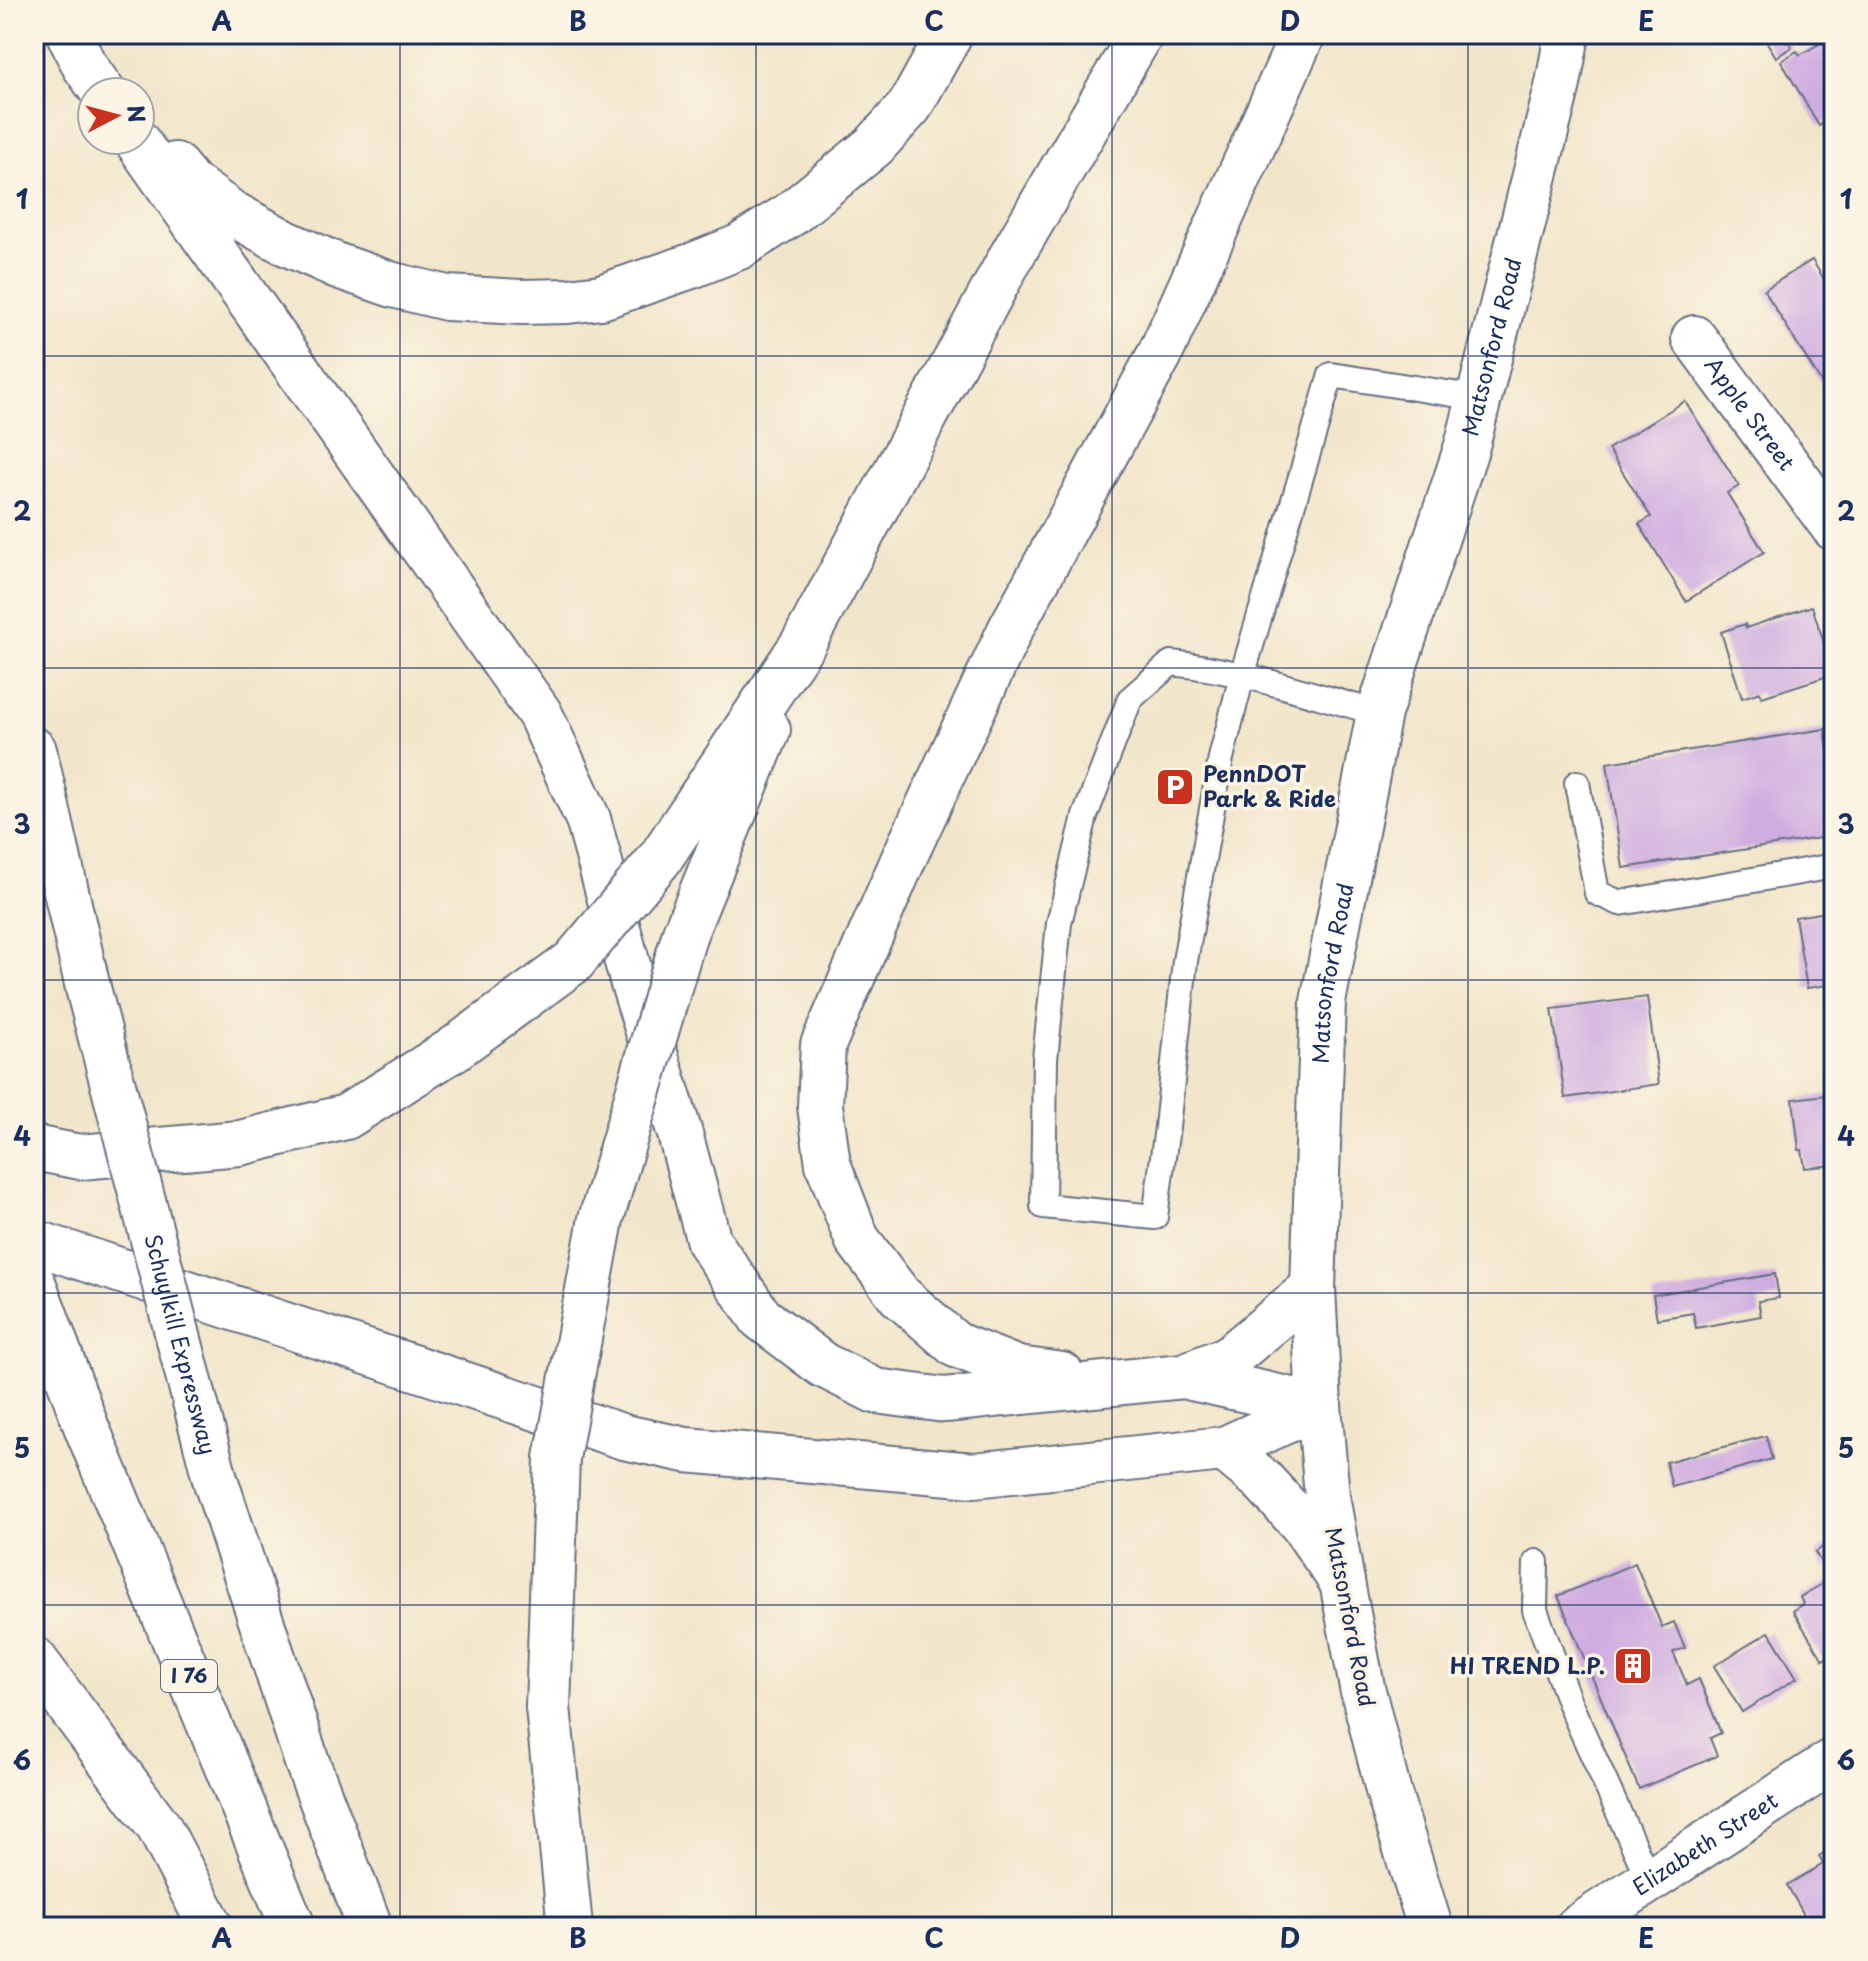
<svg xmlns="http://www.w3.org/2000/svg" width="1868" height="1961" viewBox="0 0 1868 1961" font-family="'Playpen Sans',sans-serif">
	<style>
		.building { fill: #d0ade1 }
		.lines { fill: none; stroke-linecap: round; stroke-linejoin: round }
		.lane-casing { stroke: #666f84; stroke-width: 28 }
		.street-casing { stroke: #666f84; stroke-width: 48 }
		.primary-casing { stroke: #666f84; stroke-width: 48 }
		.highway-casing { stroke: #666f84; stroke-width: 48 }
		.lane { stroke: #fff; stroke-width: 24 }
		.street { stroke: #fff; stroke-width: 44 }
		.primary { stroke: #fff; stroke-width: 44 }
		.highway { stroke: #fff; stroke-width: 44 }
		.highway-bridge-casing { stroke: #666f84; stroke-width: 48; stroke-linecap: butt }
		.highway-bridge { stroke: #fff; stroke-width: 44 }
		.grid { fill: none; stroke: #1b2f5e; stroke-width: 2; stroke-opacity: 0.55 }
		.labels { text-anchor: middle; stroke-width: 7; stroke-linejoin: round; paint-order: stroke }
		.shield { fill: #fcf5e5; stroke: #5e6a86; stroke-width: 2 }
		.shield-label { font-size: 20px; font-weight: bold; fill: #1b2f5e }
		.street-label { font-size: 22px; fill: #1b2f5e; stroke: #fcf5e5 }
		.poi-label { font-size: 22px; font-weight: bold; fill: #1b2f5e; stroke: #fcf5e5; text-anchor: start }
		.neatline { fill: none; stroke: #1b2f5e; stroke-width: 3 }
		.grid-label { font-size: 26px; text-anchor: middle; font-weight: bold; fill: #1b2f5e }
	</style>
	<rect width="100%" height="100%" fill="#fcf5e5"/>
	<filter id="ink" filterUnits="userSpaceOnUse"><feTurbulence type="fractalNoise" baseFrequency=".0125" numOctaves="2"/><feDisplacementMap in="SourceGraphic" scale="16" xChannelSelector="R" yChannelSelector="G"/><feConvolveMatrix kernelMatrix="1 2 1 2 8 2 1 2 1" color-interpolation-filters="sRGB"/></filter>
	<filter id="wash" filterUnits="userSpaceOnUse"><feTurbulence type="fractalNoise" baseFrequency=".006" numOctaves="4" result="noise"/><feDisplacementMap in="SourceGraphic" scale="32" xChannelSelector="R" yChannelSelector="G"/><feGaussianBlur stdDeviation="1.8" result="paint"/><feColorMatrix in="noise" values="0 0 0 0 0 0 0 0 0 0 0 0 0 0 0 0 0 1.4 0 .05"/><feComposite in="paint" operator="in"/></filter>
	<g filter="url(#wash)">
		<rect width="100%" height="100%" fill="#f2e6ca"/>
		<g id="blocks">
			<path class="building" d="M1762 34H1799L1788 40 1792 47 1776 57Z
				M1826 34H1834V106L1832 108 1834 116 1819 126 1781 61 1797 51 1800 55 1824 41 1822 36Z
				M1834 180V202L1824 187Z
				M1812 260 1834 295V403L1764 290Z
				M1685 401 1739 486 1727 493 1764 552 1686 601 1639 524 1651 517 1608 449Z
				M1812 606 1834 674 1762 697 1760 692 1742 698 1721 632 1745 624 1746 628Z
				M1825 729 1834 792V836L1623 868 1607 763Z
				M1827 912 1829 922 1834 921V984L1807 988 1795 917Z
				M1647 997 1659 1084 1565 1098 1552 1009Z
				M1834 1094V1165L1805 1168 1802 1150H1799L1793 1099Z
				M1834 1174V1210H1832L1827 1175Z
				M1775 1274 1779 1298 1758 1301 1761 1316 1696 1328 1693 1313 1657 1319 1653 1295Z
				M1766 1436 1772 1459 1672 1487 1666 1462Z
				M1834 1540V1564L1825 1569 1815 1552Z
				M1635 1563 1662 1627 1674 1622 1685 1648 1673 1652 1687 1685 1699 1679 1721 1733 1710 1738 1717 1756 1639 1789 1558 1596Z
				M1834 1577V1654L1823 1660 1793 1611 1803 1604 1800 1597Z
				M1769 1632 1797 1678 1742 1712 1714 1666Z
				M1834 1847V1923L1827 1927H1811L1787 1885 1823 1864 1819 1856Z"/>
		</g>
	</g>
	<g filter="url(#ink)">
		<use href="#blocks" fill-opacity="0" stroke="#666f84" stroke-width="2"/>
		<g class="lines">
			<g class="lane-casing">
				<path id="lane" d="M1379 713C1311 695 1242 670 1171 663L1130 699 1085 816 1059 923 1045 1059 1043 1206 1155 1217 1167 1127 1185 961 1221 758 1242 676 1331 375 1479 398
					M1577 783 1597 893 1620 903 1834 866
					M1536 1562 1535 1610 1569 1702 1649 1880"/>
			</g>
			<g class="street-casing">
				<g id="street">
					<path id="s1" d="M1694 338 1834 528"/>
					<path id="s2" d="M1578 1927 1834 1760"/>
				</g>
			</g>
			<g class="primary-casing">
				<g id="primary">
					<path id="s3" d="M1430 1927 1388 1790 1362 1687 1342 1582 1327 1496 1319 1406 1313 1288 1323 1002 1379 713 1467 446 1558 84 1567 34"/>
				</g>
			</g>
			<g class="highway-casing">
				<path id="highway" d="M69 34 84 65 103 92
					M136 140 540 714 588 819 632 980 680 1134 709 1242 761 1318 823 1365 875 1391 945 1400 1183 1376 1229 1358 1313 1288
					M175 165 189 182 230 212 286 243 338 266 393 285 447 298 521 302 568 301 601 297 694 265 739 247 791 214 874 146 910 106 950 34
					M34 750 88 988
					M659 860 804 642 1011 257 1141 34
					M685 933 768 730
					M34 1148 80 1157 240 1143 346 1117 454 1049
					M34 1242 624 1437 686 1450 974 1475 1224 1449 1319 1406
					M34 1285 86 1426 293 1927
					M1062 1375 1018 1369 956 1345 900 1296 857 1239 828 1164 820 1106 823 1045 904 858 1010 630 1160 354 1303 34
					M1183 1376 1319 1406
					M1224 1449 1262 1480 1302 1524 1342 1582
					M215 1479 307 1762 370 1927
					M34 1659 159 1827 211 1927
					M548 1707 570 1927"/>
			</g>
			<use href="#lane" class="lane"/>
			<use href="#street" class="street"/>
			<use href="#primary" class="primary"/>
			<use href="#highway" class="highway"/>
			<g class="highway-bridge-casing">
				<g id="highway-bridge">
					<path id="s4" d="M88 988 215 1479"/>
					<path d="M454 1049 573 962 659 860"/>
					<path d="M548 1707 557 1458 601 1219 685 933"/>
				</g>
			</g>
			<use href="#highway-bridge" class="highway-bridge"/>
		</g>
	</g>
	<path class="grid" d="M400 34V1927M756 34V1927M1112 34V1927M1468 34V1927M34 356H1834M34 668H1834M34 980H1834M34 1293H1834M34 1605H1834"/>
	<defs>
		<g id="parking-square" transform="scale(2)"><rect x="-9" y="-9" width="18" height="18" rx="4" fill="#c8321e" stroke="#fcf5e5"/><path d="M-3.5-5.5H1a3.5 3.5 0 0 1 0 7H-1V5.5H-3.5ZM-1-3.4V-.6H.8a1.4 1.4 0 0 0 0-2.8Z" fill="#fff"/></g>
		<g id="building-square" transform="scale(2)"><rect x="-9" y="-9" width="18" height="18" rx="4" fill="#c8321e" stroke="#fcf5e5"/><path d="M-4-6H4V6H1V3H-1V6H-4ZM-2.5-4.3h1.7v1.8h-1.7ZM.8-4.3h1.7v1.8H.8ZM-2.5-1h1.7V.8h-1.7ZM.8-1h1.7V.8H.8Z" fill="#fff"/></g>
	</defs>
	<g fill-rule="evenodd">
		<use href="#parking-square" x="1175" y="787"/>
		<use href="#building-square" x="1633" y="1666"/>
	</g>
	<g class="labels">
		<rect class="shield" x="161" y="1660" width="56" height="32" rx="6"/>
		<g class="shield-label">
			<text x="189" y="1683">I 76</text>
		</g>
		<g class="street-label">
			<text dy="8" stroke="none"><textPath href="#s3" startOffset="1616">Matsonford Road</textPath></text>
			<text dy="8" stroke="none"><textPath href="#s1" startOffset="94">Apple Street</textPath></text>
			<text dy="8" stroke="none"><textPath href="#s3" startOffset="968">Matsonford Road</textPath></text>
			<text dy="8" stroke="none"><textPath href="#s4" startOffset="368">Schuylkill Expressway</textPath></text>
			<text transform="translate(1350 1617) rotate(79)" y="8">Matsonford Road</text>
			<text dy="8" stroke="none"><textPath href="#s2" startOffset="152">Elizabeth Street</textPath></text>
		</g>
		<g class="poi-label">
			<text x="1203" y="782">PennDOT<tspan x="1203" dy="25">Park &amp; Ride</tspan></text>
			<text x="1605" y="1674" text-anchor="end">HI TREND L.P.</text>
		</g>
	</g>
	<rect width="1868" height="1961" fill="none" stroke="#fcf5e5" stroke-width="88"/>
	<g transform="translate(116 116) rotate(84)"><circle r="38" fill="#fcf5e5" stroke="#a2a6af" stroke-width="2"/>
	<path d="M0-6L14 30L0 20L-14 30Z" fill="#c8321e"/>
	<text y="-12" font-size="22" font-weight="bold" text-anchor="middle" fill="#1b2f5e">N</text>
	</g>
	<rect x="44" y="44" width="1780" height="1873" class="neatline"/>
	<g class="grid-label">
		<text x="222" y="31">A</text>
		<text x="578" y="31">B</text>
		<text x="934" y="31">C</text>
		<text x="1290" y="31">D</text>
		<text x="1646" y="31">E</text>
		<text x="22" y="209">1</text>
		<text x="1846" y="209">1</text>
		<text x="22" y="521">2</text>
		<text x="1846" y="521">2</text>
		<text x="22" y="834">3</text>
		<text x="1846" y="834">3</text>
		<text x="22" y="1146">4</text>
		<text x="1846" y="1146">4</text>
		<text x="22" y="1458">5</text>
		<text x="1846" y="1458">5</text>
		<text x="22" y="1770">6</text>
		<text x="1846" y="1770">6</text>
		<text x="222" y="1948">A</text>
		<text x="578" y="1948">B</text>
		<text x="934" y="1948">C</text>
		<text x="1290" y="1948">D</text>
		<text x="1646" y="1948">E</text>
	</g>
</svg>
